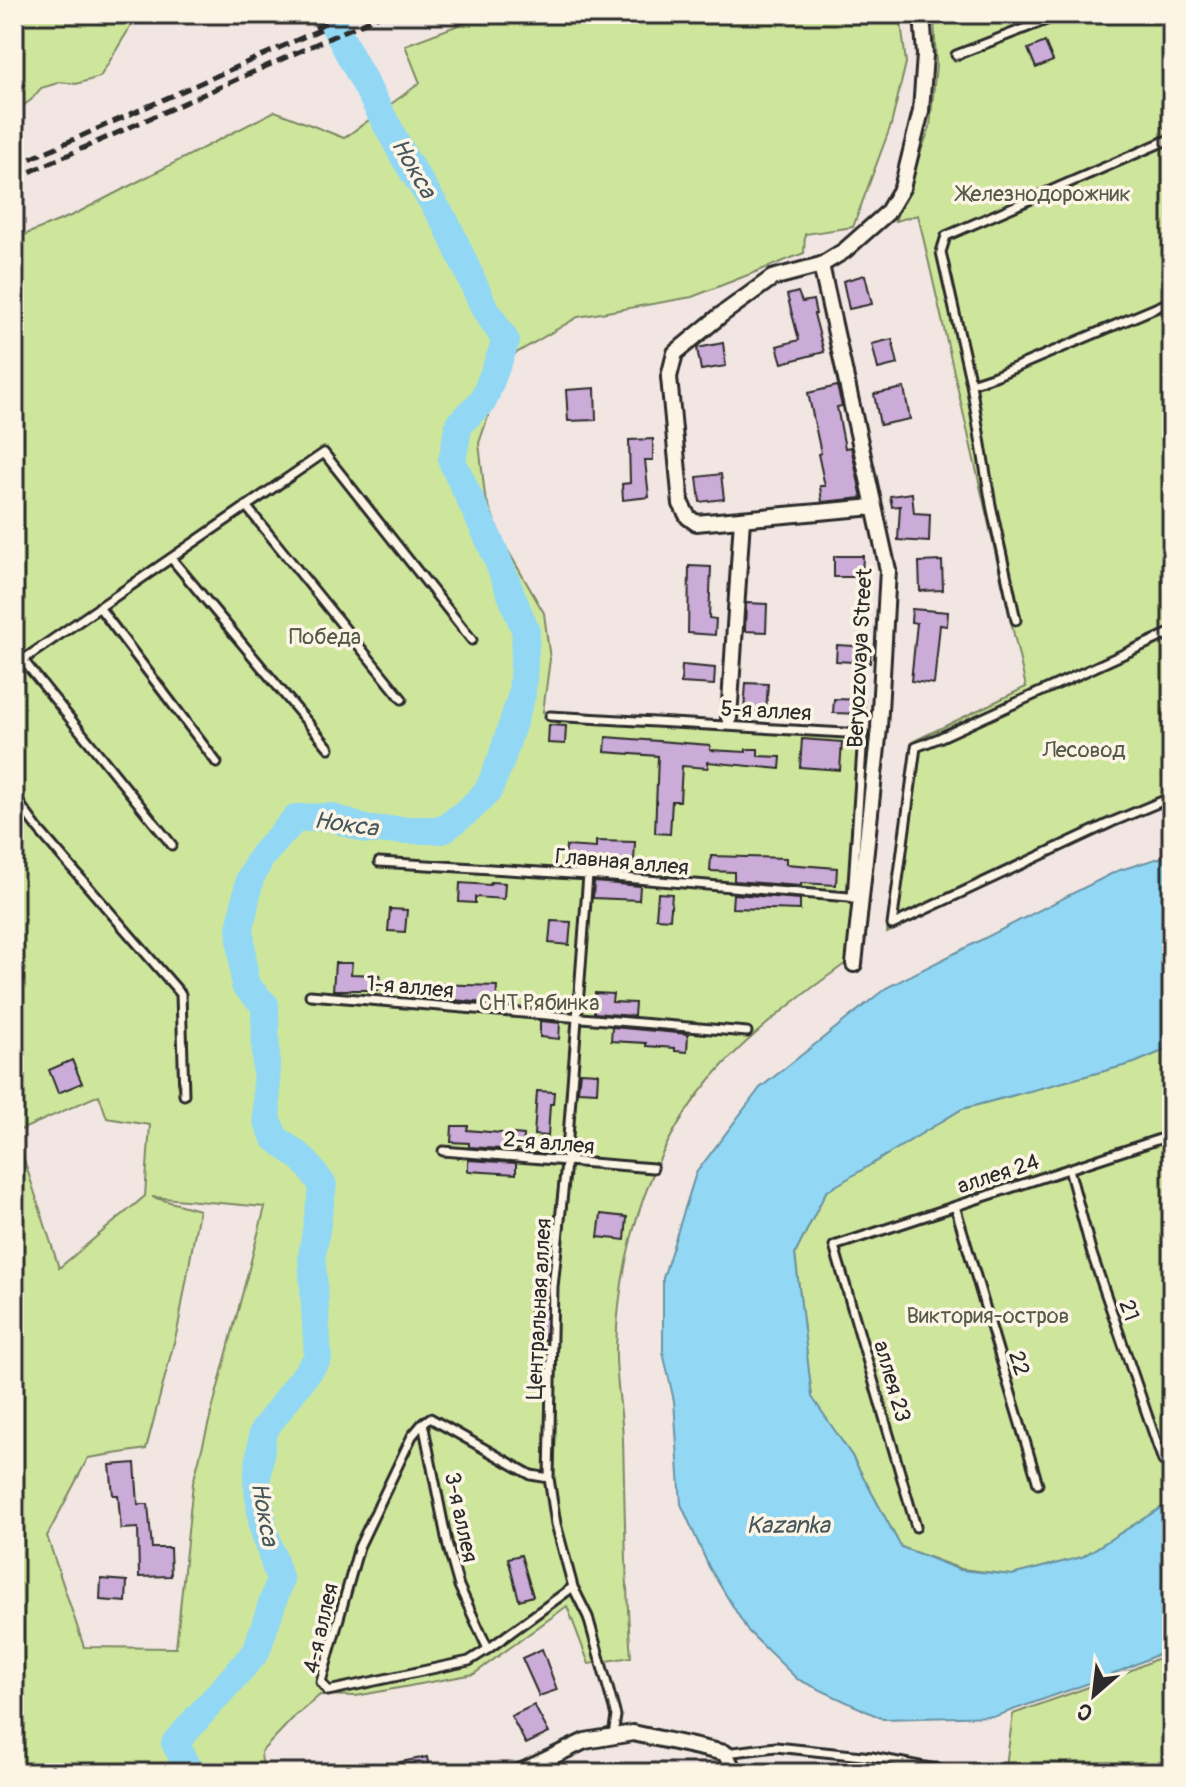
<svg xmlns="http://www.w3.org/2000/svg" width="1186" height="1787" viewBox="0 0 1186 1787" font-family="Pangolin,sans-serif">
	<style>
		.green { fill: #cee69c; stroke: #7c8864; stroke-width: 2; fill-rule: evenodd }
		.water { fill: #92d8f4; stroke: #6993a4; stroke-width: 2 }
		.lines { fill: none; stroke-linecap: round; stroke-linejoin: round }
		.river { stroke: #92d8f4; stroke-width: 28 }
		.building { fill: #cbabd7; stroke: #2b2b2b; stroke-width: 2 }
		.lane-casing { stroke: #2b2b2b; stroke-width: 13 }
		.street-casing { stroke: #2b2b2b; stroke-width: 20 }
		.lane { stroke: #fcf5e5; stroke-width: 7 }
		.street { stroke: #fcf5e5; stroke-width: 14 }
		.rail { stroke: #2b2b2b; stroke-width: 5; stroke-dasharray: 12 6; stroke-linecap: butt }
		.labels { text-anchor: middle; stroke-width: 7; stroke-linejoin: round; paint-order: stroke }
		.park-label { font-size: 22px; fill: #545a47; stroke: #fcf5e5 }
		.street-label { font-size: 22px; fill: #2b2b2b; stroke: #fcf5e5 }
		.water-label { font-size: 24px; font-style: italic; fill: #45565d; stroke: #fcf5e5 }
	</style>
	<rect width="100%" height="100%" fill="#f2e6e2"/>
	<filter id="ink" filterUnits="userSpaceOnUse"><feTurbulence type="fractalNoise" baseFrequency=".0125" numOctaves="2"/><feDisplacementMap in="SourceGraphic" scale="16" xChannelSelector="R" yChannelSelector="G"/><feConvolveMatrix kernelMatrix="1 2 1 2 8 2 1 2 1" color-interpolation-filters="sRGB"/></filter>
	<g filter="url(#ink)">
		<path class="green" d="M14 14H138L100 77 76 84 61 82 41 88 31 100 14 112Z
			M488 14H900L906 63 891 125 853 227 805 234 804 253 692 297 578 317 508 358 479 443 485 496 503 542 544 613 550 659 543 712 866 730 849 961C805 992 760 1026 723 1065 652 1140 619 1247 616 1348 615 1378 622 1409 623 1439 625 1511 625 1584 631 1657L589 1664 567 1606 474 1674 356 1696 320 1695 295 1716 261 1752 263 1773H14V1137L17 1138 59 1268 145 1196 150 1125 107 1118 99 1095 14 1133V239L73 215 275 111 344 138 420 83 405 45ZM152 1197 265 1207 193 1483 176 1648 84 1647 47 1536 88 1458 146 1449 178 1327 199 1210Z
			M934 14H1172V803L1107 827 887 933 912 742 1026 687 918 215 895 221 930 127 936 65Z
			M1172 1047V1501L1082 1557 1012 1575 961 1569 901 1547 852 1456 812 1398 795 1254 826 1191 962 1109 1134 1063Z
			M1172 1652V1773H1005L1013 1714 1111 1679Z"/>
		<path class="water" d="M1172 854V1047L1134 1063 962 1109 826 1192 795 1254 812 1397 852 1456 901 1547 960 1570 1012 1575 1082 1557 1172 1501V1648L1109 1676 996 1716 883 1719 797 1679 748 1631 709 1567 681 1504 674 1401 663 1352V1278L696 1173 760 1088 886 988 1117 871Z"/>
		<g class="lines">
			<path class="river" d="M191 1773 175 1743 256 1652 280 1580 263 1528 257 1481 263 1431 318 1358 312 1256 323 1185 304 1160 275 1138 267 1120 265 1005 245 985 240 929 250 878 262 856 296 818 330 817 368 830H443L470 809 488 791 501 760 522 694 526 632 492 546 452 461 459 424 483 401 506 341 484 307 446 223 405 159 328 14"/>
		</g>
		<path class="building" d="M1045 42 1053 61 1036 68 1028 49Z
			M865 275 872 304 849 309 843 281Z
			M798 292 802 302 813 300 816 314H814L824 352 782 363 777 346 799 340 787 295Z
			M892 339 898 364 878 369 872 344Z
			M723 343 726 366 701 370 697 348Z
			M837 386 842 406 837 407 845 448 851 447 862 498 822 502 820 486H825L818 454 821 453 808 393Z
			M595 388 596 420 568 421 566 390Z
			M904 388 910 419 880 425 874 394Z
			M653 439V460H645L649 497 623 500 622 484 630 483 629 440Z
			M721 474 724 499 700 502 697 477Z
			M912 493 914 513 930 514 929 542 898 540 900 506 892 507 890 496Z
			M834 556H863L862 577H834Z
			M942 561 943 590 920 591 919 562Z
			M689 566 711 567 709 618 716 619 715 635 688 633Z
			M746 603 767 604 766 632 745 631Z
			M912 609 948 612 947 626 940 625 934 684 911 681 917 623 911 622Z
			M837 645 871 647 870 663 836 661Z
			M682 665 715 668 714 685 681 683Z
			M746 683 768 684 766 712 744 711Z
			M834 699 865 700 864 714 833 713Z
			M549 725 566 726 565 744 548 743Z
			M606 737 710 745V750L746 752V749H758V756L781 757 780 769 708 762V768L682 766 680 801H672L670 834 655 833 658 756 605 752Z
			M802 739 842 742 840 770 800 767Z
			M596 841 635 842 634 862 604 860V870L590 869V863L565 861 566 846 596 848Z
			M711 856 786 858V864L837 868 836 885 801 883V886L734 881V872L710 871Z
			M491 882 505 883 504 899 475 897V903L459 902 460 883 490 885Z
			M594 882 640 886 639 900 593 898Z
			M658 893 672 894 670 919 656 918Z
			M733 894 800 899V910L732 908Z
			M390 909 407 910 405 932 388 931Z
			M551 921 571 922 569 945 549 943Z
			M335 963H352L351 974 380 975 379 990H333Z
			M433 984 497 986 496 1004 432 998Z
			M595 993 613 994 612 1002 635 1003 634 1016 594 1013Z
			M540 1021 560 1023 559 1039 540 1037Z
			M612 1027 688 1034 687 1052 675 1051V1048L646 1046V1043L611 1041Z
			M72 1060 82 1083 58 1093 49 1070Z
			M580 1072 598 1073 597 1092 578 1091Z
			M537 1091 554 1092 553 1104H550L548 1136 534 1135Z
			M452 1126H468L467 1130 524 1135 523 1148H517V1150L469 1147V1143L451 1142Z
			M468 1160 516 1163V1174L468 1171Z
			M601 1214 627 1217 625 1240 598 1237Z
			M540 1244 551 1245 545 1340 532 1339 534 1310H530V1294L535 1295Z
			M135 1463 138 1504H148L152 1548H170L171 1576 139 1577 138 1528 121 1529 118 1495H113L110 1465Z
			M521 1555 533 1596 519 1600 508 1558Z
			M101 1579 127 1581 126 1602 100 1600Z
			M542 1649 557 1690 539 1696 522 1658Z
			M534 1705 549 1733 526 1744 511 1716Z
			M427 1757 430 1773H402L400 1762Z"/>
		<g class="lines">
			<g class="lane-casing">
				<path id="lane" d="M956 55 1062 14
					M971 384 995 376 1172 301
					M246 506 402 699
					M171 558 329 748
					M99 607 217 763
					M1016 620 991 505 971 384 941 252 946 236 1172 138
					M1172 632 939 738 916 747 892 925 1112 822 1172 797
					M23 660 172 845
					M14 666 324 453 472 640
					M550 716 863 734 852 899
					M14 796 38 829 181 994 184 1095
					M379 862 588 875 861 898
					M588 875 566 1163 553 1287 549 1478 556 1524 573 1587 588 1617 616 1716 613 1735
					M310 995 747 1032
					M443 1151 653 1168
					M1069 1169 1092 1254 1163 1461
					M955 1206 1038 1484
					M423 1423 412 1436 359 1547 321 1682 328 1691 469 1661 488 1649
					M549 1478 531 1475 430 1418 423 1423 448 1547 459 1586 488 1649 573 1587
					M916 1527 834 1246 1172 1135
					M725 1753 776 1747 872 1757 956 1773"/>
			</g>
			<g class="street-casing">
				<path id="street" d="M821 265 888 570 879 728 854 964
					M874 507 696 523 688 517 681 504 669 377 675 353 721 315 772 278 821 265 844 251 887 213 902 188 921 111 925 55 922 14
					M729 718 742 519
					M518 1773 585 1741 633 1733 725 1753 735 1773"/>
			</g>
			<use href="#lane" class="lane"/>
			<use href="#street" class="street"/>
			<path class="rail" d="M315 28 342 14
				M14 166 326 27
				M14 179 383 14"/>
		</g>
	</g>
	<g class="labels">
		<g class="park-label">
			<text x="1044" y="201">Железнодорожник</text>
			<text x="325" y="644">Победа</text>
			<text x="1084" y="757">Лесовод</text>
			<text x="539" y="1010">СНТ Рябинка</text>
			<text x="988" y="1323">Виктория-остров</text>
		</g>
		<g class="street-label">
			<text transform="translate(859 658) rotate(-87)" y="8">Beryozovaya Street</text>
			<text transform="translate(766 710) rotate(3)" y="8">5-я аллея</text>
			<text transform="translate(622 861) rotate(5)" y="8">Главная аллея</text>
			<text transform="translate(410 986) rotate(5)" y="8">1-я аллея</text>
			<text transform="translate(549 1142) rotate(5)" y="8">2-я аллея</text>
			<text transform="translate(998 1173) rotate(-18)" y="8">аллея 24</text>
			<text transform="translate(538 1309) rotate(-87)" y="8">Центральная аллея</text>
			<text transform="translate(1130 1310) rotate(71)" y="8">21</text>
			<text transform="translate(1020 1363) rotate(73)" y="8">22</text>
			<text transform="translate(893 1381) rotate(74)" y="8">аллея 23</text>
			<text transform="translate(462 1517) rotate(78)" y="8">3-я аллея</text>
			<text transform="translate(320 1628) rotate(-77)" y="8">4-я аллея</text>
		</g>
		<g class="water-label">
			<text transform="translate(414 168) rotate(60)" y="8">Нокса</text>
			<text transform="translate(346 824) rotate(8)" y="8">Нокса</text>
			<text transform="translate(265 1514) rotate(80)" y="8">Нокса</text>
			<text x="788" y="1533">Kazanka</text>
		</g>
	</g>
	<rect width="1186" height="1787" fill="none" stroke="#fcf5e5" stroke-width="48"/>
	<rect x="24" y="24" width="1138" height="1739" fill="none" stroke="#2b2b2b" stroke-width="3" filter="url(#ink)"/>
	<g transform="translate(1094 1695) rotate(208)" stroke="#fcf5e5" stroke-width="6" paint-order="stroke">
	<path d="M0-6L14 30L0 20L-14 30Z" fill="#2b2b2b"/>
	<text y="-12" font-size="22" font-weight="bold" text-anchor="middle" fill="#2b2b2b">С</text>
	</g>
</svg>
